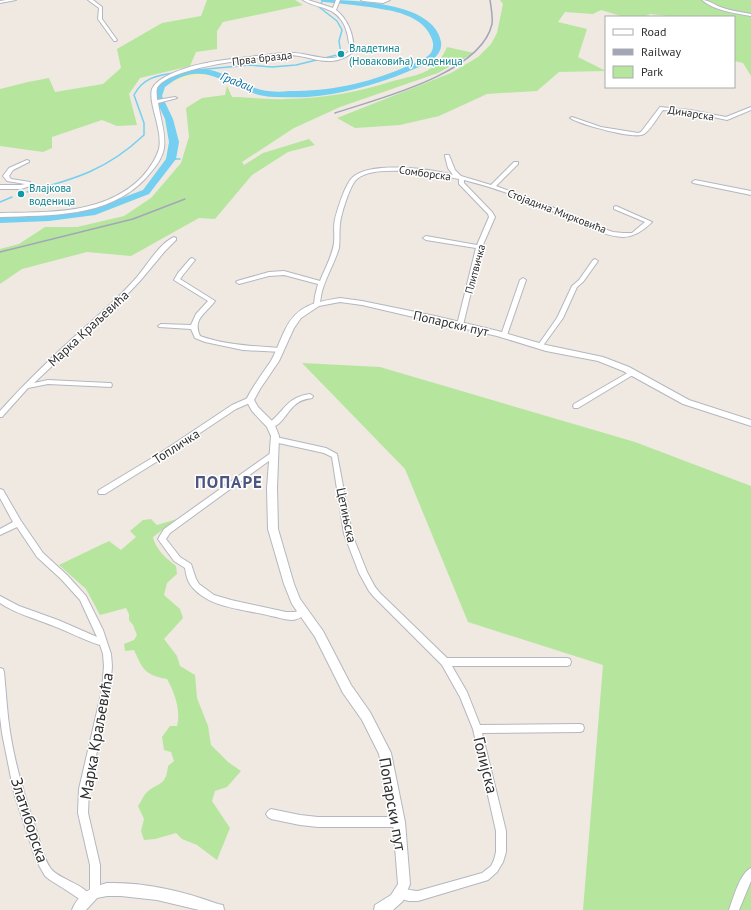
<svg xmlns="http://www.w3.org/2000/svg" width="751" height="910" viewBox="0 0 751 910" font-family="'PT Sans',sans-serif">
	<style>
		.green { fill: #b6e59e }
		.sand { fill: #f3ecc5 }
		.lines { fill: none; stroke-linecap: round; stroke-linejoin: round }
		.stream { stroke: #75cff0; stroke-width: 1.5 }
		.river { fill: #75cff0; fill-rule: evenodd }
		.minor-casing { stroke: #b4b7c1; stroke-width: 2 }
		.tertiary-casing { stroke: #b4b7c1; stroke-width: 2 }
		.minor { fill: #fff; fill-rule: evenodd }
		.tertiary { fill: #fff; fill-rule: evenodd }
		.rail { stroke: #a3a6b8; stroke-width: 1.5 }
		.culture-dot { fill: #0f9aa8; stroke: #fff; stroke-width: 1.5 }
		.labels { text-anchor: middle; stroke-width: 3; stroke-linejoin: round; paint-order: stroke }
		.far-culture-label { font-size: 11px; fill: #0d838f; stroke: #fff; text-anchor: start }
		.far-street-label { font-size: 11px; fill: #2e2e2e; stroke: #fff }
		.far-water-label { font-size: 12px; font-style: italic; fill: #0d6fa3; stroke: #fff }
		.street-label { font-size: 13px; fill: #2e2e2e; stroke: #fff }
		.near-street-label { font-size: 16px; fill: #2e2e2e; stroke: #fff }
		.district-label { font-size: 17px; font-weight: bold; letter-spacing: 1px; fill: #4d5680; stroke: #fff }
	</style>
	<rect width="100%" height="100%" fill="#efe9e1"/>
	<path class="green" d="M207 0H295L303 5 223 22 217 31V49L196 52 190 66 140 78 129 94 137 125 117 126 102 120 52 137V148L43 152 0 146V89L28 82 49 78 55 92 103 84 121 68 117 49 162 23 201 16Z
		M500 0H751V76L743 63 734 61V17H676L650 14 644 17H624L601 10 593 14 565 12 558 22 587 29 578 57 606 71 559 72 537 91 487 94 439 116 400 125 355 128 337 118 451 73 478 57 491 44 497 33 503 4Z
		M447 47 474 53 438 73 340 107 294 128 242 162 244 165 263 153 309 139 315 145 288 152 252 175 215 219 199 218 131 256 87 252 22 269 0 284V249L19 244 45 227H77L124 216 151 198 181 163 189 137 186 108 202 98 225 95 227 86 232 97C250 97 267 100 285 99 325 98 355 93 393 81 420 74 435 74 447 47Z
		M302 363 380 367 635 442 751 486V910H583L603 665 468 622 405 469Z
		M151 519 157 525 177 519 153 537C155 549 167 559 176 566L177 574 167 583 164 595 180 609 183 618 164 639 177 656 180 666 195 675 197 698 208 726 211 745 228 762 241 771 227 787 215 791 212 801 230 828 217 860 197 845 182 839 176 833 155 839 144 840 141 831 144 819 138 806C141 802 143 796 147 792 159 782 166 786 168 766L174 761 171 752 164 750 162 737 170 726H177C181 711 175 693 167 679 145 675 143 670 134 650L125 651 124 644 134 640 137 635 133 625 129 620V614L126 608 100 615 86 589 59 565 109 541 121 550 136 537 130 531 143 520Z"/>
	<path class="sand" d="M211 73 221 75 192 77 161 86C175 73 192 73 211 73Z"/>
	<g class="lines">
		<path class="stream" d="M187 71 249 65 272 67 296 65 341 54 339 41 342 30 337 21 319 7 323 0
			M171 159H180
			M27 192C75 179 107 170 144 135V123L134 95C143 78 157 75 175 73
			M0 202 12 197"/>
		<path class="river" d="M320 0C351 0 434 1 441 42 443 55 429 63 419 67 387 81 352 92 318 96 304 98 289 97 275 97 233 97 208 52 165 87L162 96 173 119 179 142 176 159 149 194 95 215 49 221 0 223V217L49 215 93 209 143 190 166 159 169 142 165 119 154 96C158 83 163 79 176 74 217 58 233 86 268 91 275 92 282 92 289 91 331 91 365 84 403 68 412 64 423 61 430 54 434 49 434 43 431 37 424 20 404 13 387 10 366 6 345 4 324 2Z"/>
		<g class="minor-casing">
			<path id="minor" d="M6 0H16L0 3V1Z
				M88 0H93L102 7V19L117 40 116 41H114L98 19 99 8Z
				M303 0H308L333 8 336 0H340L336 10C348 19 355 37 353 52 330 71 311 54 286 55 263 57 167 67 157 88 156 92 157 96 157 100L175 97 177 98 158 103C160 117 166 133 164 148 162 160 153 170 145 179 108 218 50 215 0 217V213C49 212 105 215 142 177 149 169 156 159 159 149 163 129 148 104 152 89 154 84 161 79 165 77 190 63 222 60 250 57 262 55 274 54 286 53 309 51 329 67 350 51 348 31 345 15 324 8 317 6 309 4 303 0Z
				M361 0H390L383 3 363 1Z
				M702 0C709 0 716 6 723 8 732 11 742 12 751 14V16C734 13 715 11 702 0Z
				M660 107 690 110 726 117 751 107V110L727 120 690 112 663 110C659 115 650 131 644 134 635 140 579 124 570 118L572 117 601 127 638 133 641 132Z
				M445 155H449L455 170 461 176 491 185 514 162H518V164L496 186 552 207 592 225 613 232 623 233H632L645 222 614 209V207L616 206 652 222C644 230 634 237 623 237 596 235 572 219 548 209 521 197 492 187 464 180V183L492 212 495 217 482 247 463 325 460 327 457 325 476 248 426 240 423 238 426 236 477 245 489 217 488 214 459 184V179C438 174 369 162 355 181 349 189 341 214 340 224 339 232 340 240 339 248 335 262 327 275 323 288 321 293 321 300 319 305L317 306 314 304 315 296 318 284 284 275 269 276 239 284 236 282 237 281 269 272 284 271 320 281C325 268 332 257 334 243 335 235 333 227 335 219 338 208 345 184 353 177 372 161 431 169 453 175L448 168 445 156Z
				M27 160 29 161V162L13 170 9 176 11 179 30 182V186L21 189H0V185H21L25 184 7 181 3 176 9 168Z
				M695 180 751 191V195L693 183 692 182Z
				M174 237 176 238V240L165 251 140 281 119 303 34 383 48 380 109 383H111L112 385 111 387 48 384 28 388 2 417H0V411C23 385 48 361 73 338 95 318 118 299 137 277 147 265 160 243 174 237Z
				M192 258 195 260 183 275 180 279 215 301C206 314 192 318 200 336 225 345 253 346 280 348L283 350 282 352 243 350 205 342 195 338 191 329 159 327 158 326 161 324 191 325 196 314 208 301 174 280 178 273 190 259Z
				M595 259 598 261 583 282 577 287 563 318 542 347H538L537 346 538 345 557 318 572 286 579 280 593 260Z
				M523 278 526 280 507 335 504 337 502 336 501 335 520 280Z
				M631 371H633L636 373 578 408H574L573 406 574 404Z
				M310 394 313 396 312 398C306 399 300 400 295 405 287 411 280 429 269 427L268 425 269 423C286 410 285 398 310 394Z
				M248 398H250L253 400 252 402 236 409 161 459 105 494H99L98 492 99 490 157 455 232 405Z
				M276 437 326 448 337 454 352 534 367 572 375 587 380 593 447 658H567L570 659 571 662 570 665 567 666H452L467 692 480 725 580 724 583 725 584 728 583 731 580 732 482 733 506 831V852L503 862 497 872 488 880 418 901H409L397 898 396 894 397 890C403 888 412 891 418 891L482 873 491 866 494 860 496 852V831L473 729 460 697 442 665 374 597 369 591 359 573 344 534 332 457 324 453 274 442 273 440 274 438Z
				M275 450 277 451 278 453 277 455 170 533 166 539 180 557 191 564 196 579 199 584 214 595 231 600 286 612H295L304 608 307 610 308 612 307 614C302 616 298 620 292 620 285 620 278 617 271 616 245 609 212 609 193 588 188 583 186 575 185 568L174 561 158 539 164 529Z
				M0 489 3 490 21 521 43 553 67 575 86 596 103 630 111 654 112 666 110 690 89 789 88 813 100 865V892L99 896 95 897 91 896 90 892V865L78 813 79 789 102 690 104 666 103 654 100 645C83 640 68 631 51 625 34 618 16 614 0 603V596L19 606 58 620 97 637 80 600 61 579 37 557 17 527 0 535V529L13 522 0 498Z
				M0 668 3 669 4 672C6 692 7 713 10 732 15 765 25 798 36 829 40 842 43 858 51 869 60 880 86 884 92 899L91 903 87 904 66 890 50 880 45 876 36 860 14 793 2 733 0 717Z
				M271 809 300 815 318 817H399L402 819 404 822 402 825 399 827H318L300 825 271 819 268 817 266 814 268 811Z
				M751 868V881L739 910H729C733 899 740 873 751 868Z"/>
		</g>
		<g class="tertiary-casing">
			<path id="tertiary" d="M340 298 362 301 435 316 498 331 546 345 603 357 629 367 689 400 751 420V426L683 404 623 371 598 361 546 351 497 336 435 322 362 305 340 302 319 306 301 318 294 328 279 361 260 389 254 400 258 407 274 423 279 436 277 488 278 529 294 584 300 599 323 631 351 685 370 712 391 753 405 822 410 884 403 901 393 910H374L375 905 391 895 398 884 393 822 379 754 362 720 343 693 315 637 292 604 284 584 268 529 267 488 271 436 267 427 252 411 246 400C253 386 262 374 271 361 276 352 280 340 285 330 297 305 315 302 340 298Z
				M107 883C145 882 183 891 218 904L223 905 224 910H199L157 900 121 896H107L97 898 86 910H72C78 894 91 887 107 883Z"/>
		</g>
		<use href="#minor" class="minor"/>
		<use href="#tertiary" class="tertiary"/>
		<path class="rail" d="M335 113C377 99 481 74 492 24 493 17 491 7 490 0
			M0 252 133 219 185 199"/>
	</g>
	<g class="culture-dot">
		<circle cx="341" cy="54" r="4"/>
		<circle cx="21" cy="194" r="4"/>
	</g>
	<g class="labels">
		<g class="far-culture-label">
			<text x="349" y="52">Владетина<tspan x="349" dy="13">(Новаковића) воденица</tspan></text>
			<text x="29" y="192">Влајкова<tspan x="29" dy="13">воденица</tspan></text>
		</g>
		<g class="far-street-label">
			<text transform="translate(262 58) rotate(-7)" y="4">Прва бразда</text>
			<text transform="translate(691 113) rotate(9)" y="4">Динарска</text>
			<text transform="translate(425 173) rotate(8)" y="4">Сомборска</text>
			<text transform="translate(557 211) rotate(21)" y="4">Стојадина Мирковића</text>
			<text transform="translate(475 269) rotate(-75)" y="4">Плитвичка</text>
		</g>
		<g class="far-water-label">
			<text transform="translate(237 82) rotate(21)" y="4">Градац</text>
		</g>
		<g class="street-label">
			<text transform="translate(451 323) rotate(13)" y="5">Попарски пут</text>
			<text transform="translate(88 328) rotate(-43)" y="5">Марка Краљевића</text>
			<text transform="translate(176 446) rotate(-33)" y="5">Топличка</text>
			<text transform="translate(347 515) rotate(78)" y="5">Цетињска</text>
		</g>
		<g class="near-street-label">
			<text transform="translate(96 736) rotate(-80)" y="6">Марка Краљевића</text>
			<text transform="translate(486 765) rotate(76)" y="6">Голијска</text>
			<text transform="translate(393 804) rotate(80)" y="6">Попарски пут</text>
			<text transform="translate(30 820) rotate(72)" y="6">Златиборска</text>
		</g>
		<g class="district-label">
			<text x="229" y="488">ПОПАРЕ</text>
		</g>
	</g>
	<rect x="605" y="16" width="130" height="72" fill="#ffffff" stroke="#ababab"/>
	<rect x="613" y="29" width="20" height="6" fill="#ffffff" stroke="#ababab"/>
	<text x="641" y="36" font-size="12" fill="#2e2e2e">Road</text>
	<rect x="613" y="49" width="20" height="6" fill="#a3a6b8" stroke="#ababab"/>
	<text x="641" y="56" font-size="12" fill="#2e2e2e">Railway</text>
	<rect x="613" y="66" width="20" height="12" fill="#b6e59e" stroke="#ababab"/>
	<text x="641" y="76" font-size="12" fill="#2e2e2e">Park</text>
</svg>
